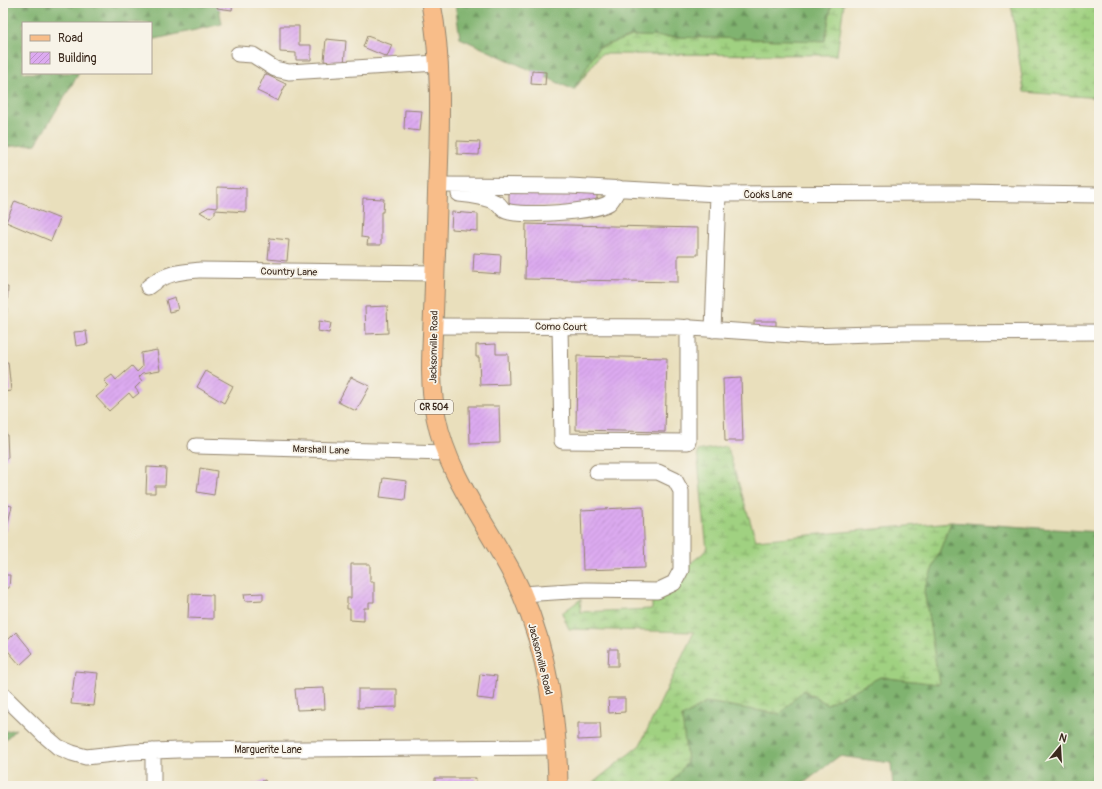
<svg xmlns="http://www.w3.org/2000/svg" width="1102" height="789" viewBox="0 0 1102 789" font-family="Pangolin,sans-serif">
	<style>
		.forest { fill: url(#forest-firs); stroke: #5e6e46 }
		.wetland { fill: url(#wetland-marsh); stroke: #6e7e50 }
		.building { fill: url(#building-hatch) }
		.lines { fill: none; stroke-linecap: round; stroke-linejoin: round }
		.minor-casing { stroke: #92846d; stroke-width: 17 }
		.major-casing { stroke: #92846d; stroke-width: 21 }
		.minor { stroke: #fff; stroke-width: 15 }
		.major { stroke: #f8bd89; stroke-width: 19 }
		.labels { text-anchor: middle; stroke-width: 3.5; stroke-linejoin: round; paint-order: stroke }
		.shield { fill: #f7f3e8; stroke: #73665b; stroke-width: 1 }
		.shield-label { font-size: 9px; font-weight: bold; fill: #3b2a1e }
		.street-label { font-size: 10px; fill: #3b2a1e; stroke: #f7f3e8 }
	</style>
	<defs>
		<pattern id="forest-firs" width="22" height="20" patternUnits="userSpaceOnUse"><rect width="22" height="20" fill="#80b36f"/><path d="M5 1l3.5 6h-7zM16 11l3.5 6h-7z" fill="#6a925b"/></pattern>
		<pattern id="wetland-marsh" width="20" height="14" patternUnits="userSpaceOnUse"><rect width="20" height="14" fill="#a0d181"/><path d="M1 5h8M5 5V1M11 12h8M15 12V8" fill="none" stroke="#84aa69"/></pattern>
		<pattern id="building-hatch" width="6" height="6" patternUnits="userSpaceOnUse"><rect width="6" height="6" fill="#dcaaf0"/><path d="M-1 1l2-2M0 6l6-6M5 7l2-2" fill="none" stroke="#be92cd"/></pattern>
	</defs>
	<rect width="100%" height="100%" fill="#f7f3e8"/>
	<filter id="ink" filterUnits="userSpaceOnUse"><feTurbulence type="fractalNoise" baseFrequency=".025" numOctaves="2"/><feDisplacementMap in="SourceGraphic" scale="8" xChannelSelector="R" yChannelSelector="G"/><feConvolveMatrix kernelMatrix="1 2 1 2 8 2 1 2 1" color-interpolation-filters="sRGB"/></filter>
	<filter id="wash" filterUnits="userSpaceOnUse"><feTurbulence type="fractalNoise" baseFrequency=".012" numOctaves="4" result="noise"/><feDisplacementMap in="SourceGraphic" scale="16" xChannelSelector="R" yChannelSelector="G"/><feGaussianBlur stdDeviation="0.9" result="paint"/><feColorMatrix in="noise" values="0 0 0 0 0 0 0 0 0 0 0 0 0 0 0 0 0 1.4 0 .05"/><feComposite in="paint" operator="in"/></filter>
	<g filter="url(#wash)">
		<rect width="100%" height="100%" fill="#e9dfbc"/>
		<path class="forest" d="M3 3H218L222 24 151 40V23H23V73H79L36 144 3 147Z
			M455 3H832L825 41 632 36 598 48 574 90 460 38Z
			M951 522 1099 532V786H893L891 763 839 756 800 786H669L687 762 682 717 707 702 780 714 802 690 827 704 880 677 939 684 924 590Z
			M16 729 3 742V732Z"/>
		<path class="wetland" d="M832 3H844L837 55 601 54 574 90 598 48 632 36 825 41Z
			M1011 3H1099V98L1024 92Z
			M727 446 756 540 951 522 924 590 939 684 880 677 827 704 803 690 780 714 707 702 682 717 687 762 669 786H589L640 745 694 632 569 629 562 613 581 599 580 612 652 609V594L707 550 697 451Z"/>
		<g id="blocks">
			<path class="building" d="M218 3H233L232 10 217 8Z
				M280 26H299V45H311V60H296V53L280 52Z
				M367 36 392 45 387 57 363 47Z
				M326 39 346 41 344 64 324 61Z
				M532 71 546 72 545 85 531 84Z
				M265 74 286 84 278 101 257 91Z
				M405 110 422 111 420 131 404 129Z
				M457 141 480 142 479 155 457 154Z
				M217 187 246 188V212L215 210V214L210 218 200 212 209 207 217 208Z
				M509 189H597V207L509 206Z
				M363 198 384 199 383 212H381V245H367L368 238 361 237Z
				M15 201 60 219 51 241 6 222Z
				M452 212 478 214V231L451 229Z
				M526 224 698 228V255H678V282L525 279Z
				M270 238 289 240 287 261 268 259Z
				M474 253 501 255 500 274 473 272Z
				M3 287H8L6 324H3Z
				M175 297 178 310 169 312 166 300Z
				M387 306 388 333 366 334 365 307Z
				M319 321 331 323 329 333 318 331Z
				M754 321H776V330H754Z
				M86 331 88 344 76 346 74 332Z
				M496 344V354H508L509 384 480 385 479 357H476V345Z
				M157 350 160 370 143 373 139 377 142 381 135 388 139 393 133 398 129 393 109 411 96 397 109 386 104 381 112 375 116 380 132 366 137 372 142 367 141 353Z
				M577 356 667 358 665 432 576 430Z
				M3 362H8L11 391 3 392Z
				M206 371 233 386 224 403 197 387Z
				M351 377 370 386 356 411 338 402Z
				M741 378 743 441H725L723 379Z
				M469 406H499L500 443 470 444Z
				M3 434H7L8 458 3 459Z
				M147 467 166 468 165 486H155V493H146Z
				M200 468 217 471 214 495 197 492Z
				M383 478 407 481 405 500 380 497Z
				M3 504 12 506 6 531 3 530Z
				M643 507 645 568 583 570 581 510Z
				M351 564H370V582H374V602H369V608H364V621L350 620V609H347V598H351Z
				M3 575H10L9 588H3Z
				M263 593V600L245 601 244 594Z
				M189 594 213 595V619L188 618Z
				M16 632 33 653 20 665 3 645Z
				M609 649H618V666H608Z
				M75 671 98 673 94 706 71 704Z
				M480 674 497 676 494 700 477 698Z
				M324 688 325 709 297 710 295 689Z
				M358 689H397V707L358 708Z
				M608 698H625V712L609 713Z
				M578 723H600L601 739 578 740Z
				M435 778H476L475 786H435Z
				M265 780 267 786H247Z"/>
		</g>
	</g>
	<g filter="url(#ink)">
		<use href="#blocks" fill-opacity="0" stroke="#92846d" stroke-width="1"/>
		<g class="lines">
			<g class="minor-casing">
				<path id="minor" d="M238 54 253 55 275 69 289 72 437 63
					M438 185 570 186 718 194 956 193 1099 195
					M459 194C471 195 486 197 497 203 501 205 502 210 506 211 521 217 595 212 609 203 613 200 616 192 619 188
					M148 287C165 273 179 272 200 270L435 273
					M433 326 677 327 808 336 904 333 1099 332
					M560 326 562 441 688 442V327
					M713 330 718 194
					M196 446 446 453
					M522 594 586 590 657 591 674 583 681 570V491L675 480 658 472H597
					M3 695 43 734 58 747 72 753 86 757 131 752 178 750 556 747
					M153 751V786"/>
			</g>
			<g class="major-casing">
				<path id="major" d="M431 3C442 60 440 120 438 177 437 218 435 259 434 299 433 338 428 378 436 417 447 474 485 522 512 573 546 638 557 714 558 786"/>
			</g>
			<use href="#minor" class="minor"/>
			<use href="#major" class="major"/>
		</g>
	</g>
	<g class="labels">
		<rect class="shield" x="415" y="400" width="38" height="14" rx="3"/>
		<g class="shield-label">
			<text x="434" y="410">CR 504</text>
		</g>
		<g class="street-label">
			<text x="768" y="198">Cooks Lane</text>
			<text transform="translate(289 271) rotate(1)" y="4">Country Lane</text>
			<text transform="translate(561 326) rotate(1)" y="4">Como Court</text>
			<text transform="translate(433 347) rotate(-89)" y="4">Jacksonville Road</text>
			<text transform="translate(321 449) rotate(2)" y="4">Marshall Lane</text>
			<text transform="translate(541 659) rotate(76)" y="4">Jacksonville Road</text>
			<text x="268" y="753">Marguerite Lane</text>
		</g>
	</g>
	<rect width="1102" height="789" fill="none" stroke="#f7f3e8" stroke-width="16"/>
	<rect x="22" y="22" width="130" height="52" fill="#f7f3e8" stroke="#aca397"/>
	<rect x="30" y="35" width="20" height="6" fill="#f8bd89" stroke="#aca397"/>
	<text x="58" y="42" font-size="12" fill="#3b2a1e">Road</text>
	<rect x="30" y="52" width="20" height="12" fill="url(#building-hatch)" stroke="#aca397"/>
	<text x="58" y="62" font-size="12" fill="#3b2a1e">Building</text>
	<g transform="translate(1060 747) rotate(18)" stroke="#f7f3e8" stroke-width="3" paint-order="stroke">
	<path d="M0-3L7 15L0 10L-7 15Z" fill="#3b2a1e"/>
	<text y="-6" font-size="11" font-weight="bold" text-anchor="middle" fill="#3b2a1e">N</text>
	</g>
</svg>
